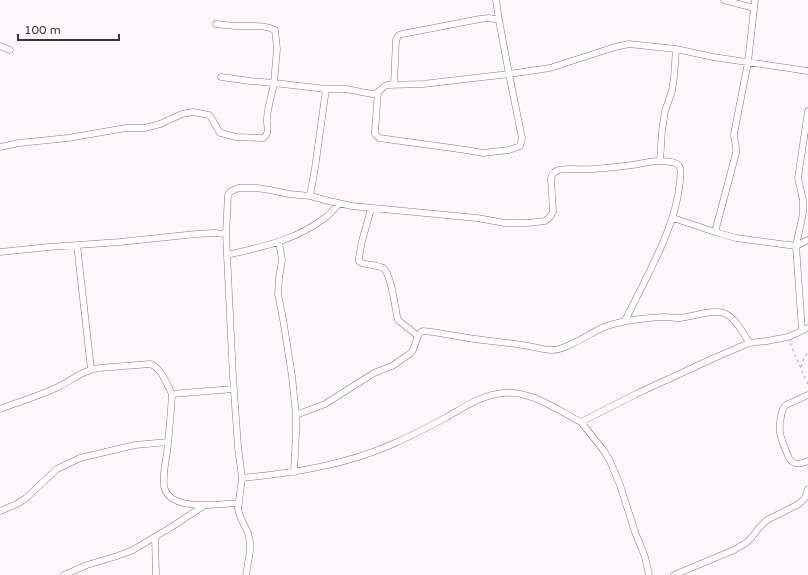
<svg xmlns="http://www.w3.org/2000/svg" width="808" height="575" viewBox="0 0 808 575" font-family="'Varela Round',sans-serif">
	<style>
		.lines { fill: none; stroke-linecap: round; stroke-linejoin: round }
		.street-casing { stroke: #83787f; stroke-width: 7 }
		.path { stroke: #afa8ac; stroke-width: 1; stroke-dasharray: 3 3; stroke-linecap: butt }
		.street { stroke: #fff; stroke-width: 6 }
	</style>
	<rect width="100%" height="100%" fill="#fff7fc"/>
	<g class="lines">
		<g class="street-casing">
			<path id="street" d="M496 0 499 20 509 74 550 68 615 47 629 44 676 49 713 57 808 71
				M724 0 754 8
				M216 24C224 25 232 26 241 26 253 26 265 25 275 30L277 49 274 83 326 89H347L361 92 373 94 378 92 385 86 387 85 423 84 509 74 522 138 520 146 509 150 483 153 466 150 379 138 375 134V131L378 92
				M0 46 10 50
				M394 85 396 40 399 35 402 34 480 19 489 18 499 20
				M0 147 19 143 68 138 126 128H145L160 124 182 114 193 112 209 115 212 119 220 133H221L236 137 263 138C271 133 266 125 267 118 268 106 272 94 274 83L250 81 221 77
				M660 161 662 131 665 111 672 91 674 77 676 49
				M310 196 315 168 326 89
				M371 209 362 241 359 258V261L362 263C368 265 377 265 383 268 391 273 395 307 397 316L398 320 418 336
				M673 218 715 232 736 238 796 246 802 330
				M715 232 736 153C737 145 734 141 734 134L748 62 755 0
				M226 234 228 195 230 192 238 188H257L270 190 289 194 310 196 329 201 352 206 477 218 505 223H527L545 221 550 217 553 212 551 178C552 173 555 171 559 170 570 168 582 170 593 169 606 168 619 167 632 165 642 164 652 160 662 161 667 162 676 161 679 166 682 169 680 176 680 181 676 229 645 278 625 321
				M279 242 282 260 279 278 278 294 283 319 292 376 296 415
				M77 245 91 369
				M796 246 803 213V200L798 178 808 111
				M796 246 808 240
				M0 252 49 247 120 242 196 234 214 233 226 234 233 377 238 447 242 478 238 509 240 516 248 533 250 542V551L246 575
				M227 255C262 247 297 240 326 217 331 213 335 208 339 204
				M234 389 208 391 172 394C171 414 169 433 167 453 165 463 163 475 164 486 165 491 168 496 173 499 191 509 219 504 239 503
				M808 395 786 405C782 408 782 412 781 417 777 434 783 443 789 458 794 466 801 464 808 461
				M0 409C19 402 38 396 56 388 71 381 83 370 99 368L150 364C161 367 167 385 172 394
				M581 422 604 451 610 461 620 485 635 532 645 557 649 575
				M294 472 296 433V415L325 404 374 373 392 366 411 353 413 350 418 336 420 333 423 331C436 332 449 335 462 337 484 341 506 342 528 346 536 347 544 350 552 350 566 350 589 334 602 328 621 320 644 318 664 317 669 317 674 318 679 318 693 317 711 309 724 313 735 317 744 334 749 343
				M242 478C293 473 347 465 395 443 413 435 430 426 447 417 464 407 482 395 503 393 531 390 557 410 581 422L636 394 714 358 749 343 767 341 788 337 808 328
				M0 511 17 504 26 498 57 469 80 458 135 445 168 442
				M155 537 156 575
				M64 575 87 565 117 556 133 550 173 526 205 505
				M674 575 734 550 746 543 752 537 758 529 767 520 799 504 805 498 808 489"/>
		</g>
		<path class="path" d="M790 343 808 385
			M801 367 803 361 808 351"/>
		<use href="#street" class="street"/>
	</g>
	<path d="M18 34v6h101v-6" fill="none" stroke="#383437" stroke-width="2"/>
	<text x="24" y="34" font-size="12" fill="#383437" stroke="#ffffff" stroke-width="3" paint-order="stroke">100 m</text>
</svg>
